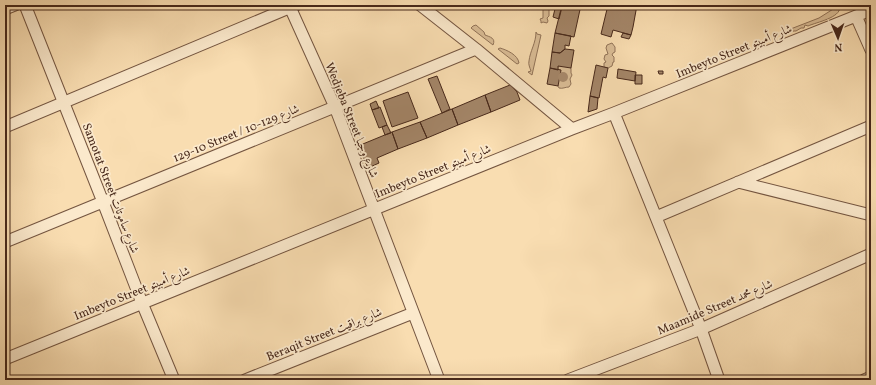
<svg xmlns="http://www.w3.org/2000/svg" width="876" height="385" viewBox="0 0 876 385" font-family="Vollkorn,Amiri,serif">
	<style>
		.green { fill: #dbbe97; stroke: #917358 }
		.building { fill: #a48669; stroke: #47281a }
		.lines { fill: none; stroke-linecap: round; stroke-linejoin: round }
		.street-casing { stroke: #745540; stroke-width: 13 }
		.street { stroke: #fbe9cc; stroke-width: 11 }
		.tree { fill: #a88a6c }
		.labels { text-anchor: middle; stroke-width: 3.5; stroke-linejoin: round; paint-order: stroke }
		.street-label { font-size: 12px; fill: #47281a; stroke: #fbe9cc }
	</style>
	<rect width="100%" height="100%" fill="#f9ddb1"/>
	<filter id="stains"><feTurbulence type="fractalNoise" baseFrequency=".005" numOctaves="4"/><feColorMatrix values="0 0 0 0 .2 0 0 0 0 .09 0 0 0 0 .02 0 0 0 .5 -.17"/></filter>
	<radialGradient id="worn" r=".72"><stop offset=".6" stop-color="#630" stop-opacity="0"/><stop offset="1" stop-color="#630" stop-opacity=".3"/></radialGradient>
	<path class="green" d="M544 5H547L549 7V16L547 18 548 21 547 23 543 22 541 23V21L540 19 543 18V9L545 7Z
		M838 6 840 7C840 18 817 22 808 26L805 25 804 28H801L796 31H794L790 32 788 30 819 18Z
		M476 25 484 32 485 35C490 37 496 38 493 45L471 28 473 26Z
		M536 32 537 34 541 35 532 75 528 72 531 71C530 68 528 64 529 61 530 51 536 43 536 32Z
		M612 43 615 47V52L613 53 612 55 614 57V62H613L612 66 608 68 604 67V63L606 62 604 59 605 55 608 54 606 48 607 45Z
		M500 48C507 50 518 55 519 63L517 64 498 49Z
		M560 65 568 66 571 68V73L572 75 570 79 571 84 569 87C565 87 563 89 559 88L557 84 558 66Z"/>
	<path class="building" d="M556 5 562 7 559 19 553 17Z
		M562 5H581L574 37 555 33Z
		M608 5H637L633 27 631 35 613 30 611 37 601 34Z
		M555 33 571 36 569 46 565 45V49L560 53 552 52Z
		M623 33 631 35 629 39 621 37Z
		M565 49 574 50 571 68 558 66V70L550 68 552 52 560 53Z
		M596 65 608 68 606 78 603 77 599 98 590 96Z
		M550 68 561 70 558 86 547 84Z
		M618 69 636 72 635 81 617 78Z
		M658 71H663V74H659Z
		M635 75H642V84H635Z
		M437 76 450 109 442 113 428 79Z
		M510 85 517 92 520 100 491 112 485 95Z
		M408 92 418 118 392 127 383 101Z
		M485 95 491 112 458 125 452 109Z
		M590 96 598 98 597 109 588 112Z
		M376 101 379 108 372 110 370 104Z
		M380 107 387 125 379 128 372 110Z
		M452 109 458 125 427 138 420 122Z
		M420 122 427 138 398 149 392 132Z
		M387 125 391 133 385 135 382 127Z
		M392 132 398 149 377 158 379 163 368 168 358 146Z"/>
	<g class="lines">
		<g class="street-casing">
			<path id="street" d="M25 5 103 202 142 303 174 380
				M289 5 335 107 439 380
				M420 5 476 49 572 129
				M5 9 15 5
				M856 16 871 50
				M614 113 701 329 719 380
				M5 127 296 5
				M738 182 871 215
				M656 217 871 126
				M5 242 476 49
				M5 359 572 129 614 113 871 10
				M245 380 413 313
				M568 380 701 329 871 254
				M864 380 871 377"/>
		</g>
		<use href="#street" class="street"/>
	</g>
	<circle class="tree" cx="563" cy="77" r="5"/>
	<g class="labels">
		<g class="street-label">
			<text transform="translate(734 51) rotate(-22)" y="4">Imbeyto Street شارع أمبيتو</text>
			<text transform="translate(352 120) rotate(68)" y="4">Wedjeba Street شارع وجبا</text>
			<text transform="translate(236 133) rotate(-22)" y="4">129-10 Street / شارع 129-10</text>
			<text transform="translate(433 171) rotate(-22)" y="4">Imbeyto Street شارع أمبيتو</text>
			<text transform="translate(111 188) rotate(69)" y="4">Samotat Street شارع ساموتات</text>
			<text transform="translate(132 293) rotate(-22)" y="4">Imbeyto Street شارع أمبيتو</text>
			<text transform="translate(715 307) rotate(-23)" y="4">Maamide Street شارع محمد</text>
			<text transform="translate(324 334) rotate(-22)" y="4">Beraqit Street شارع براقيت</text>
		</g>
	</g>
	<rect width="876" height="385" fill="none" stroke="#f9ddb1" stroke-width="20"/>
	<rect x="6" y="6" width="864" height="373" fill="none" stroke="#47281a" stroke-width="2"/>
	<rect x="10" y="10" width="856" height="365" fill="none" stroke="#47281a"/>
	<g transform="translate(838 38) rotate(178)" stroke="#fbe9cc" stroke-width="3" paint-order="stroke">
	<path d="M0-3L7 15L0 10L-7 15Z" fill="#47281a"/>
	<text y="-6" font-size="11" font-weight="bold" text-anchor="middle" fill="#47281a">N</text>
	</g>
	<rect width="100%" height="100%" filter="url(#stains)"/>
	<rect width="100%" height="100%" fill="url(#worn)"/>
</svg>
